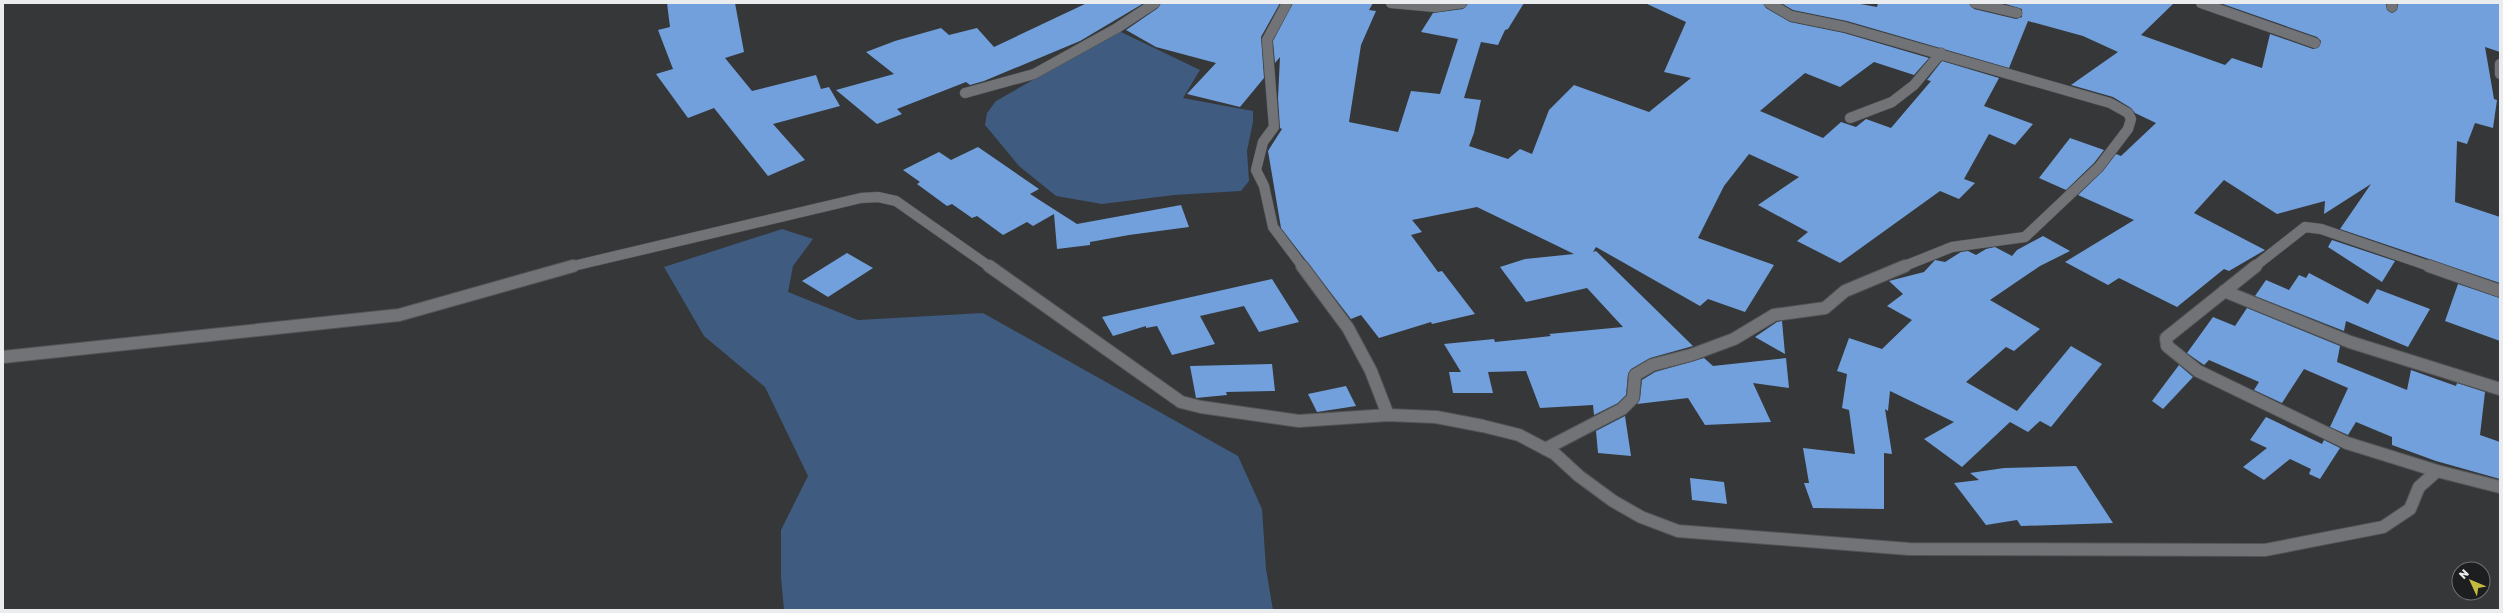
<svg xmlns="http://www.w3.org/2000/svg" width="2503" height="613" viewBox="0 0 2503 613" font-family="'Golos Text',sans-serif">
	<style>
		.green { fill: #3f5b7f }
		.building { fill: #72a0dc }
		.lines { fill: none; stroke-linecap: round; stroke-linejoin: round }
		.minor-far1-casing { stroke: #525456; stroke-width: 11 }
		.minor-casing { stroke: #525456; stroke-width: 14 }
		.minor-far1 { stroke: #717376; stroke-width: 10 }
		.minor { stroke: #717376; stroke-width: 12 }
	</style>
	<rect width="100%" height="100%" fill="#353739"/>
	<path class="green" d="M1119 31 1200 70 1183 98 1253 111V122L1247 151 1249 181 1241 191 1174 195 1102 204 1056 196 1019 166 985 125 987 113 996 101Z
		M782 229 813 239 793 266 788 292 858 320 983 313 1238 456 1262 509 1266 569 1273 610H784L781 577V530L808 476 765 387 704 336 664 267Z"/>
	<path class="building" d="M667 3H735L744 52 725 58 752 91 816 75 821 89 829 87 840 106 773 124 805 160 768 176 714 108 688 118 656 74 673 69 658 30 670 27Z
		M1087 3H1144L1080 41 984 81 970 85 966 82 897 109 902 114 877 124 836 90 894 74 866 52 895 41 941 28 949 35 977 28 994 47Z
		M1161 3H1280L1261 37 1264 78 1240 107 1187 94 1216 63 1156 47 1126 30 1158 8Z
		M1293 3H1373L1369 10 1376 11 1361 45 1349 122 1398 132 1411 91 1440 94 1458 39 1421 32 1433 13 1463 9 1468 3H1524L1508 29 1505 30 1498 45 1481 42 1464 98 1481 100 1474 133 1469 146 1508 159 1520 149 1532 154 1549 110 1574 85 1649 112 1691 78 1664 72 1686 22 1645 3H1763L1766 8 1790 22 1844 33 1929 58 1914 75 1874 62 1840 87 1805 73 1760 111 1823 138 1841 122 1856 127 1866 119 1891 128 1931 81 1927 80 1942 61 1999 78 1984 106 2033 124 2015 145 1989 134 1964 179 1975 183 1959 199 1940 191 1840 263 1797 241 1808 232 1758 205 1799 177 1749 154 1724 186 1698 238 1774 265 1745 312 1708 299 1700 306 1596 247 1593 252 1596 251 1693 346 1650 358 1631 369 1628 374 1626 395 1618 403 1594 415 1593 405 1540 408 1526 371 1488 372 1493 393H1453L1449 372H1461L1444 344 1494 339 1495 342 1551 336 1549 334 1623 327 1587 288 1526 302 1500 267 1525 259 1574 254 1477 207 1412 220 1422 232 1411 235 1438 272 1442 271 1475 314 1432 324 1431 322 1379 338 1361 315 1351 319 1281 228 1268 151 1282 129 1280 128 1278 98 1280 57 1275 63 1273 41Z
		M1781 3H1855L1877 7 1878 3H1969L1974 9 2016 19 2022 17V9L2002 3H2174L2141 35 2225 65 2232 58 2262 68 2270 34 2313 49 2319 47 2321 41 2317 37 2220 3H2386L2387 10 2392 13 2397 10 2398 3H2500V52L2485 47 2494 99 2497 100 2493 128 2475 123 2467 144 2457 141 2455 202 2500 217V283L2340 229 2371 184 2324 214 2325 201 2277 214 2224 180 2194 213 2265 250 2229 271 2224 269 2177 307 2119 278 2108 285 2065 262 2134 220 2078 195 2103 171 2116 154 2121 156 2156 123 2135 113 2131 108 2113 97 2071 85 2118 52 2083 36 2028 21 2009 68 1847 21 1793 10Z
		M2070 138 2104 150 2094 163 2066 190 2039 178Z
		M978 147 1039 189 1030 194 1077 224 1181 205 1189 227 1129 235 1090 242V245L1057 249 1054 214 1033 226 1027 222 1003 235 977 216 972 218 952 204 947 206 917 184 920 182 903 170 939 152 951 160Z
		M2043 236 2070 251 2040 266 1990 300 2040 329 2014 351 2006 347 1966 382 2017 411 2071 346 2102 364 2051 427 2040 421 2028 432 2010 422 1962 467 1924 439 1954 422 1890 391 1888 411 1885 409 1892 454 1884 453V509L1813 508 1804 483H1809L1803 448 1855 454 1849 410 1842 408 1847 374 1837 371 1849 338 1882 349 1912 320 1887 306 1903 294 1889 281 1924 272 1935 260 1945 262 1961 252 1968 251 1976 255 1986 249 1995 247 2012 256 2017 250Z
		M2332 240 2395 261 2382 282 2328 247Z
		M847 253 873 268 828 297 802 281Z
		M2309 273 2368 304 2377 289 2430 309 2408 347 2346 321 2344 331 2255 296 2266 280 2289 290 2299 275 2306 278Z
		M1272 279 1299 322 1259 332 1244 306 1200 316 1215 344 1172 355 1157 326 1146 328V326L1113 336 1102 317Z
		M2458 284 2500 298V341L2445 321Z
		M2247 308 2340 346 2337 362 2407 390 2411 370 2456 386 2457 383 2485 392 2480 435 2500 442V479L2436 461 2392 445V437L2356 422 2348 435 2330 427 2348 388 2304 369 2282 403 2254 390 2259 382 2209 360 2204 365 2187 353 2213 317 2235 326Z
		M1782 321 1785 354 1755 337 1777 322Z
		M1704 358 1713 366 1786 358 1789 388 1753 383 1771 422 1705 425 1688 398 1637 404 1640 399 1642 380 1655 372Z
		M1272 364 1275 391 1226 392 1227 395 1196 398 1190 366Z
		M2179 365 2193 377 2163 409 2152 401Z
		M1346 386 1356 406 1317 412 1308 394Z
		M1625 416 1631 456 1598 453 1596 431Z
		M2266 417 2322 444 2324 440 2340 448 2320 479 2309 474 2311 469 2290 459 2264 480 2243 467 2267 448 2250 440Z
		M2076 466 2113 523 2021 526 2017 520 1986 525 1954 483 1979 480 1970 473 2004 468Z
		M1690 478 1724 482 1727 504 1692 500Z"/>
	<g class="lines">
		<g class="minor-far1-casing">
			<path id="minor-far1" d="M1287 3 1267 40 1274 127 1263 142 1256 170 1264 186 1273 227 1303 267
				M1391 3 1435 7 1462 3
				M1769 3 1791 16 1845 27 2110 103 2128 113 2131 119 2128 129 2099 167 2025 237 1952 247 1902 267
				M1975 3 2017 13
				M2201 3 2315 43
				M2392 3V7
				M2500 64V74
				M965 93 1034 74 1117 28 1155 3
				M1850 118 1892 102 1914 85 1941 53
				M569 267 861 198 878 197 896 201 990 267
				M2254 267 2305 227 2321 229 2432 267"/>
		</g>
		<g class="minor-casing">
			<path id="minor" d="M989 266 1181 402 1201 407 1299 421 1388 415 1436 417 1483 426 1519 435 1555 454 1579 476 1613 501 1641 517 1678 531 1909 549 2265 550 2383 527 2410 509 2419 487 2437 471 2500 487
				M1302 266 1348 328 1371 371 1388 415
				M2256 266 2166 338 2167 346 2198 371 2347 443 2437 471
				M2429 266 2500 291
				M2224 291 2350 342 2500 389
				M3 357 399 315 573 266
				M1545 449 1622 409 1633 398 1635 375 1652 365 1691 355 1734 339 1774 315 1825 308 1845 291 1905 266"/>
		</g>
		<use href="#minor-far1" class="minor-far1"/>
		<use href="#minor" class="minor"/>
	</g>
	<rect width="2503" height="613" fill="none" stroke="#ebecee" stroke-width="8"/>
	<g transform="translate(2471 581) rotate(314)"><circle r="19" fill="#1d1e1f" stroke="#6f7072"/>
	<path d="M0-3L7 15L0 10L-7 15Z" fill="#c5bc3d"/>
	<text y="-6" font-size="11" font-weight="bold" text-anchor="middle" fill="#ebecee">N</text>
	</g>
</svg>
